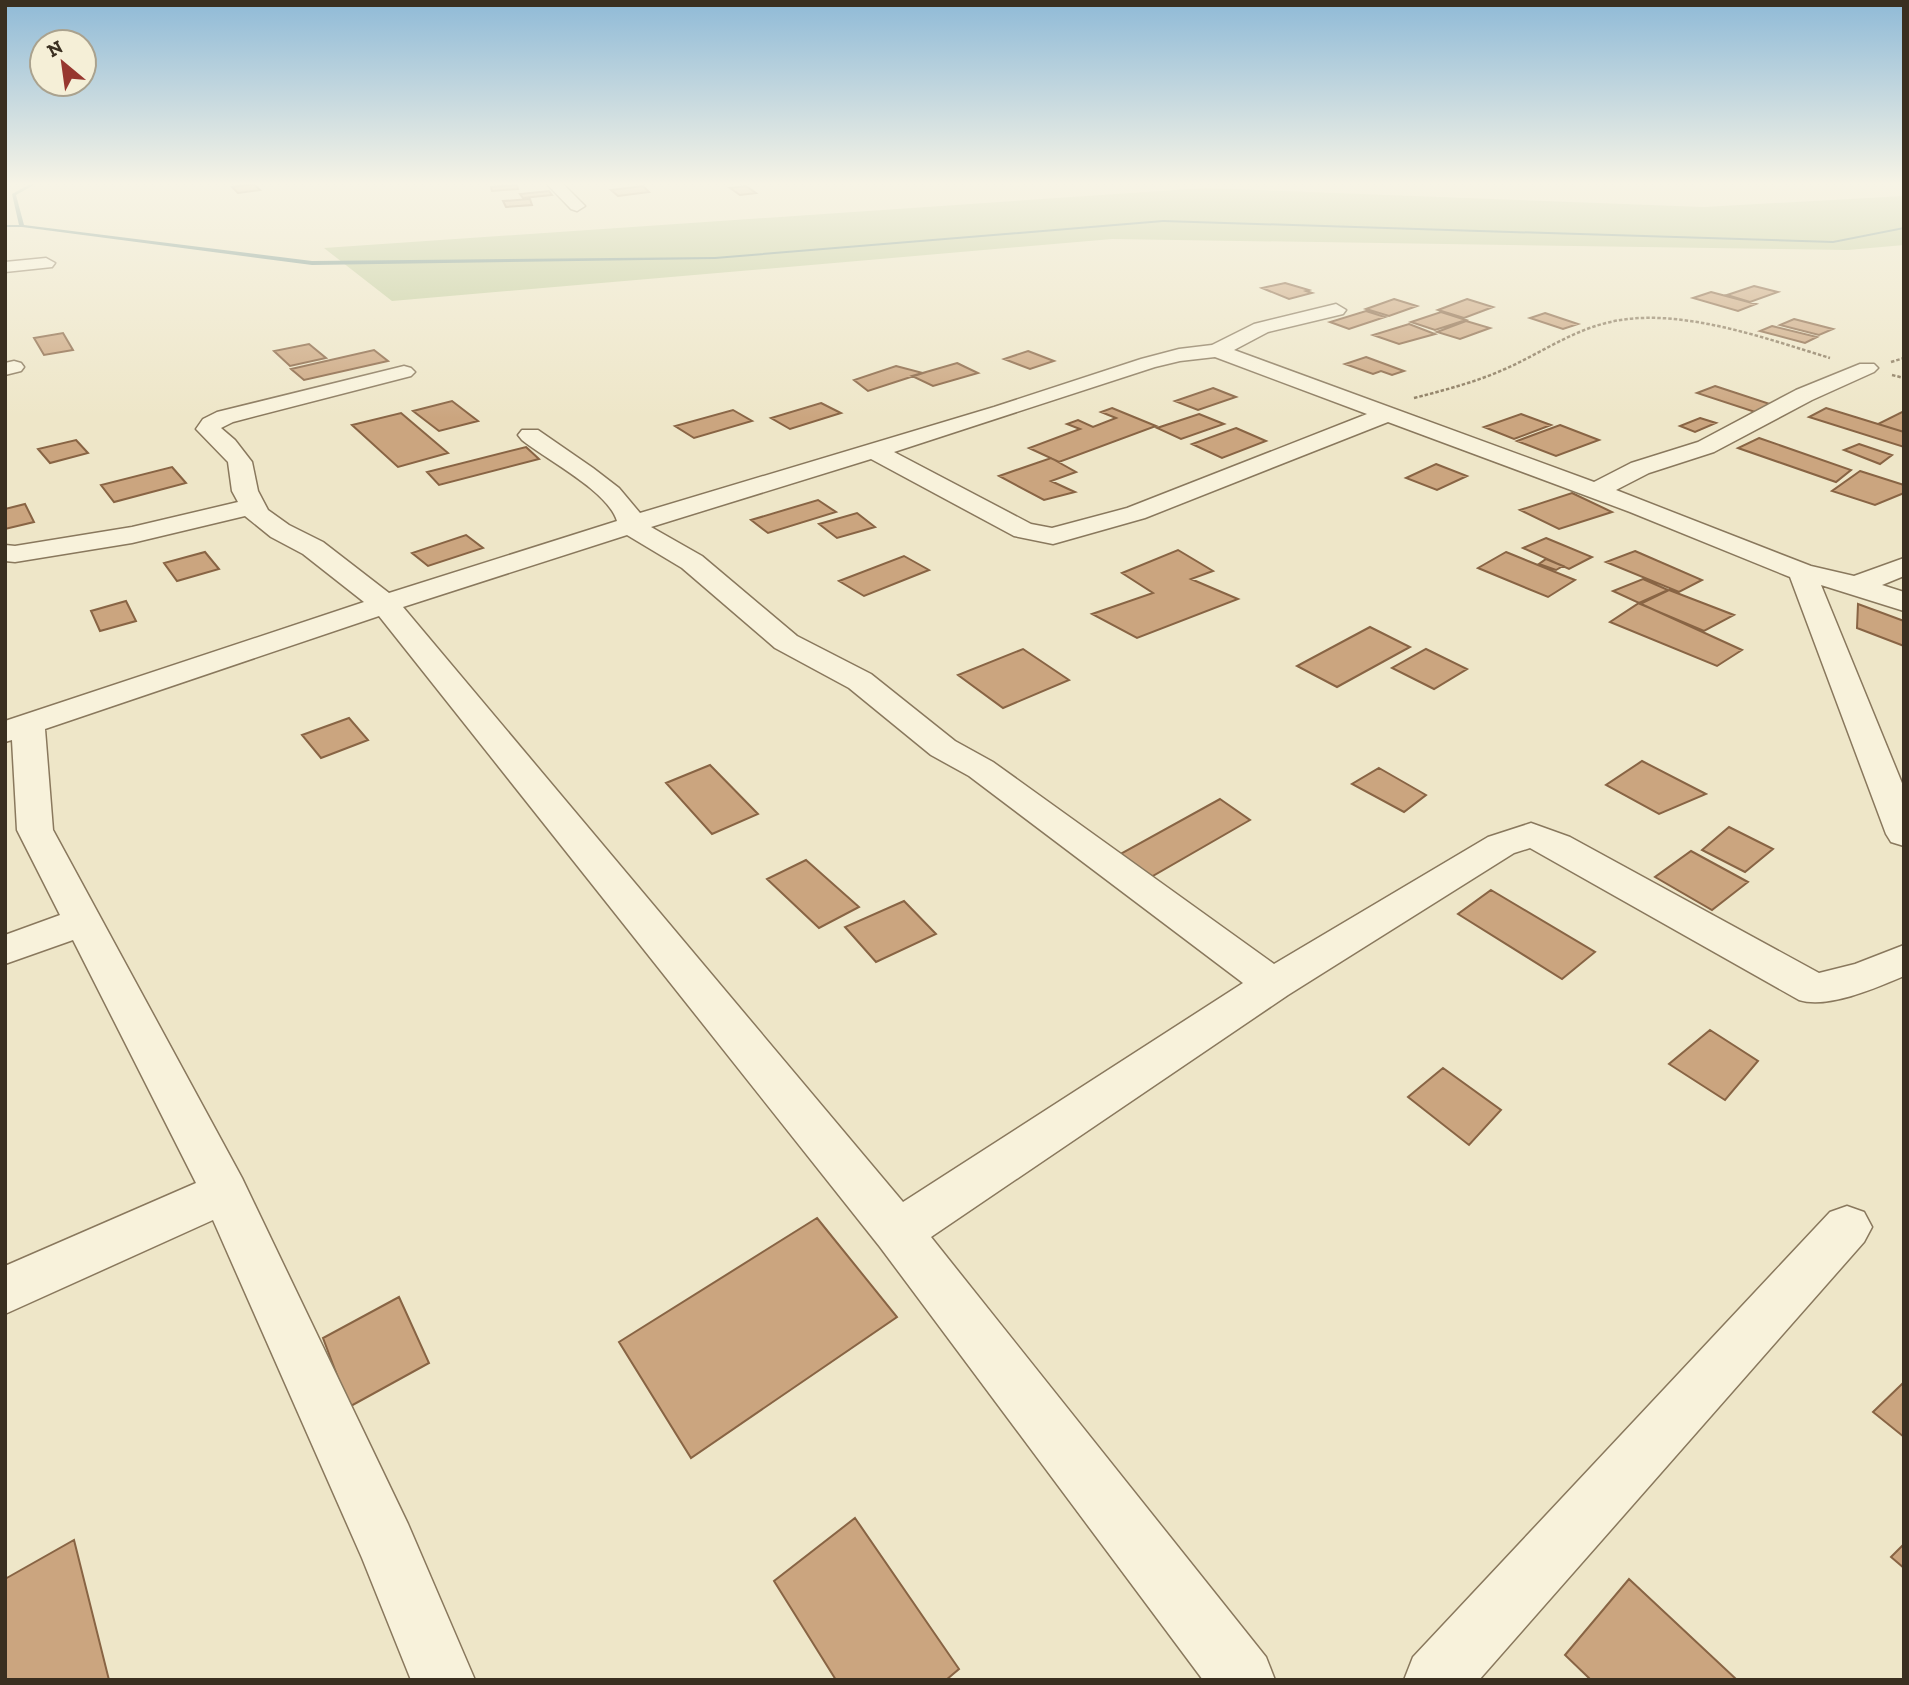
<svg xmlns="http://www.w3.org/2000/svg" width="1909" height="1685" viewBox="0 0 1909 1685" font-family="'Zilla Slab',serif">
	<style>
		.green { fill: #c2cc9c }
		.lines { fill: none; stroke-linecap: round; stroke-linejoin: round }
		.stream { fill: #6f908b; fill-rule: evenodd }
		.building { fill: #cba57f; stroke: #886444; stroke-width: 2 }
		.minor-casing { stroke: #89785d; stroke-width: 3 }
		.path { stroke: #89785d; stroke-width: 2.5; stroke-dasharray: 3.5 2; stroke-linecap: butt }
		.minor { fill: #f8f2db; fill-rule: evenodd }
	</style>
	<rect width="100%" height="100%" fill="#eee6c8"/>
	<path class="green" d="M1205 188 1704 207 1904 196V245L1848 250 1112 239 392 301 324 248Z"/>
	<g class="lines">
		<path class="stream" d="M34 182H39L16 195 24 225 312 261 715 257 1163 220 1833 241 1904 227V229L1833 243 1163 222 715 259 312 265 22 227H5V225H19L12 194Z"/>
	</g>
	<path class="building" d="M254 184 260 190 238 193 232 187Z
		M517 185 518 189 492 191 491 187Z
		M643 186 649 192 618 196 611 190Z
		M746 186 756 193 740 195 730 188Z
		M549 191 552 195 523 198 520 194Z
		M530 199 532 205 506 207 503 201Z
		M1285 283 1309 290 1306 291 1312 293 1289 299 1262 288Z
		M1754 286 1778 292 1750 302 1727 295Z
		M1711 292 1756 304 1738 311 1693 298Z
		M1394 299 1417 306 1389 316 1366 309Z
		M1467 299 1493 307 1464 318 1438 310Z
		M1366 311 1385 317 1349 329 1330 322Z
		M1441 312 1466 320 1435 330 1411 322Z
		M1545 313 1578 324 1563 329 1530 318Z
		M1794 319 1833 329 1819 335 1780 325Z
		M1466 321 1490 328 1460 339 1437 332Z
		M1409 324 1435 334 1399 344 1373 335Z
		M1772 326 1817 337 1805 343 1760 331Z
		M63 333 73 350 44 355 34 338Z
		M309 344 326 358 290 366 274 351Z
		M374 350 388 361 304 380 291 369Z
		M1028 351 1054 361 1030 369 1004 359Z
		M1366 357 1404 371 1392 375 1381 371 1373 374 1345 364Z
		M957 363 978 373 933 386 912 376Z
		M896 366 923 373 868 391 854 380Z
		M1715 386 1773 405 1755 412 1697 393Z
		M1213 388 1236 397 1198 410 1175 401Z
		M452 401 478 421 439 431 413 411Z
		M821 403 841 413 790 429 771 418Z
		M1112 408 1156 426 1059 462 1029 448 1080 429 1067 424 1078 420 1093 427 1116 418 1101 412Z
		M1826 408 1904 432V447L1809 417Z
		M733 410 752 421 694 438 675 426Z
		M1904 411V432L1878 424Z
		M401 413 448 453 398 467 352 425Z
		M1199 414 1224 424 1181 439 1157 428Z
		M1521 414 1551 425 1514 439 1484 427Z
		M1700 418 1716 423 1695 432 1680 426Z
		M1560 425 1599 440 1556 456 1517 441Z
		M1236 428 1266 441 1222 458 1192 444Z
		M1759 438 1851 470 1836 482 1738 448Z
		M76 440 88 453 50 463 38 449Z
		M1859 444 1892 455 1880 464 1844 450Z
		M526 447 539 459 439 485 427 472Z
		M1051 458 1076 472 1051 481 1075 492 1044 500 999 476Z
		M1436 464 1467 476 1437 490 1406 478Z
		M172 467 186 483 114 502 101 485Z
		M1860 471 1904 485V493L1875 505 1832 491Z
		M1572 493 1612 512 1559 529 1520 510Z
		M818 500 836 512 768 533 751 520Z
		M25 504 34 522 5 529V509Z
		M857 513 875 527 837 538 819 524Z
		M466 535 483 548 428 566 412 553Z
		M1546 538 1592 557 1569 569 1523 548Z
		M1178 550 1213 571 1191 579 1238 599 1137 638 1092 614 1153 593 1122 573Z
		M1635 551 1702 580 1679 592 1606 562Z
		M205 552 219 569 177 581 164 563Z
		M1506 552 1575 580 1548 597 1478 568Z
		M904 556 929 570 864 596 839 581Z
		M1546 559 1563 566 1556 570 1539 564Z
		M1643 579 1668 590 1639 603 1613 591Z
		M1669 590 1734 615 1704 631 1640 604Z
		M126 601 136 621 100 631 91 611Z
		M1639 603 1742 650 1717 666 1610 622Z
		M1858 604 1904 621V646L1857 628Z
		M1370 627 1410 647 1337 687 1297 666Z
		M1023 649 1069 680 1003 708 958 675Z
		M1426 649 1467 669 1434 689 1392 668Z
		M349 718 368 740 321 758 302 735Z
		M1642 761 1706 794 1659 814 1606 785Z
		M710 765 758 814 712 834 666 783Z
		M1379 768 1426 795 1404 812 1352 784Z
		M1220 799 1250 820 1144 881 1113 858Z
		M1729 827 1773 849 1745 872 1702 850Z
		M1691 851 1748 882 1712 910 1655 877Z
		M806 860 859 907 819 928 767 879Z
		M1491 890 1595 952 1562 979 1458 914Z
		M904 901 936 934 876 962 845 927Z
		M1710 1030 1758 1061 1725 1100 1669 1064Z
		M1443 1068 1501 1110 1469 1145 1408 1097Z
		M817 1218 897 1317 691 1458 619 1342Z
		M399 1297 429 1363 349 1407 323 1338Z
		M1903 1383H1904V1437L1873 1412Z
		M855 1518 959 1669 946 1680H836L774 1581Z
		M74 1540 109 1680H5V1579Z
		M1904 1544V1568L1891 1557Z
		M1629 1579 1736 1679 1735 1680H1591L1565 1655Z"/>
	<g class="lines">
		<g class="minor-casing">
			<path id="minor" d="M545 182H561L585 206 577 211 571 209Z
				M46 258 55 263 52 267 5 272V262Z
				M1336 304 1346 310 1343 314 1268 332 1234 350 1594 482 1631 463 1698 442 1796 390 1860 364H1874L1878 368 1874 372 1812 400 1714 452 1649 473 1616 490 1811 566 1854 576 1904 558V576L1882 585 1904 592V611L1821 585 1904 788V846L1891 842 1886 834 1790 577 1630 512 1388 422 1145 518 1053 544 1014 536 871 459 651 527 702 556 797 636 871 674 955 741 993 762 1274 964 1488 837 1531 823 1570 837 1819 973 1855 964 1904 945V976C1876 988 1828 1009 1799 1000L1530 848 1514 853 1288 995 931 1237 1266 1657 1275 1680H1203L880 1247 379 616 45 729 53 830 242 1178 408 1524 475 1680H411L362 1558 213 1220 5 1314V1266L196 1183 73 940 5 964V935L60 915 17 830 12 740 5 742V721L364 602 303 554 271 537 245 516 132 543 15 562 5 561V545L15 546 132 527 238 502 232 491 228 462 196 429 203 419 217 412 404 366 411 368 415 372 411 376 233 422 221 428 235 440 252 462 258 491 268 510 289 525 323 542 389 593 617 521C608 491 547 460 522 440L518 435 522 430H538L593 468 619 488 640 513 994 407 1141 359 1179 349 1212 345 1254 324ZM1215 357 1367 414 1127 508 1052 528 1031 524 894 452 1155 367 1180 361ZM627 535 682 568 775 648 849 688 931 755 969 776 1243 983 903 1202 403 607Z
				M14 361 21 363 24 367 21 371 5 375V363Z
				M1847 1206 1864 1212 1872 1227 1864 1242 1479 1680H1404L1413 1657 1830 1212Z"/>
		</g>
		<path class="path" d="M1891 362 1904 358
			M1892 375 1904 378
			M1414 398C1445 390 1476 382 1505 369 1539 354 1570 332 1606 323 1675 305 1764 338 1830 358"/>
		<use href="#minor" class="minor"/>
	</g>
	<linearGradient id="sky" x2="0" y2="1"><stop stop-color="#8fbad7"/><stop offset="0.44" stop-color="#f7f4e6"/><stop offset="1" stop-color="#f7f4e6" stop-opacity="0"/></linearGradient>
	<rect width="1909" height="418" fill="url(#sky)"/>
	<rect width="1909" height="1685" fill="none" stroke="#3a2f20" stroke-width="14"/>
	<g transform="translate(63 63) rotate(331)"><circle r="33" fill="#f5efd7" stroke="#aaa28e" stroke-width="2"/>
	<path d="M0-5L12 26L0 18L-12 26Z" fill="#97372f"/>
	<text y="-10" font-size="19" font-weight="bold" text-anchor="middle" fill="#3a2f20">N</text>
	</g>
</svg>
